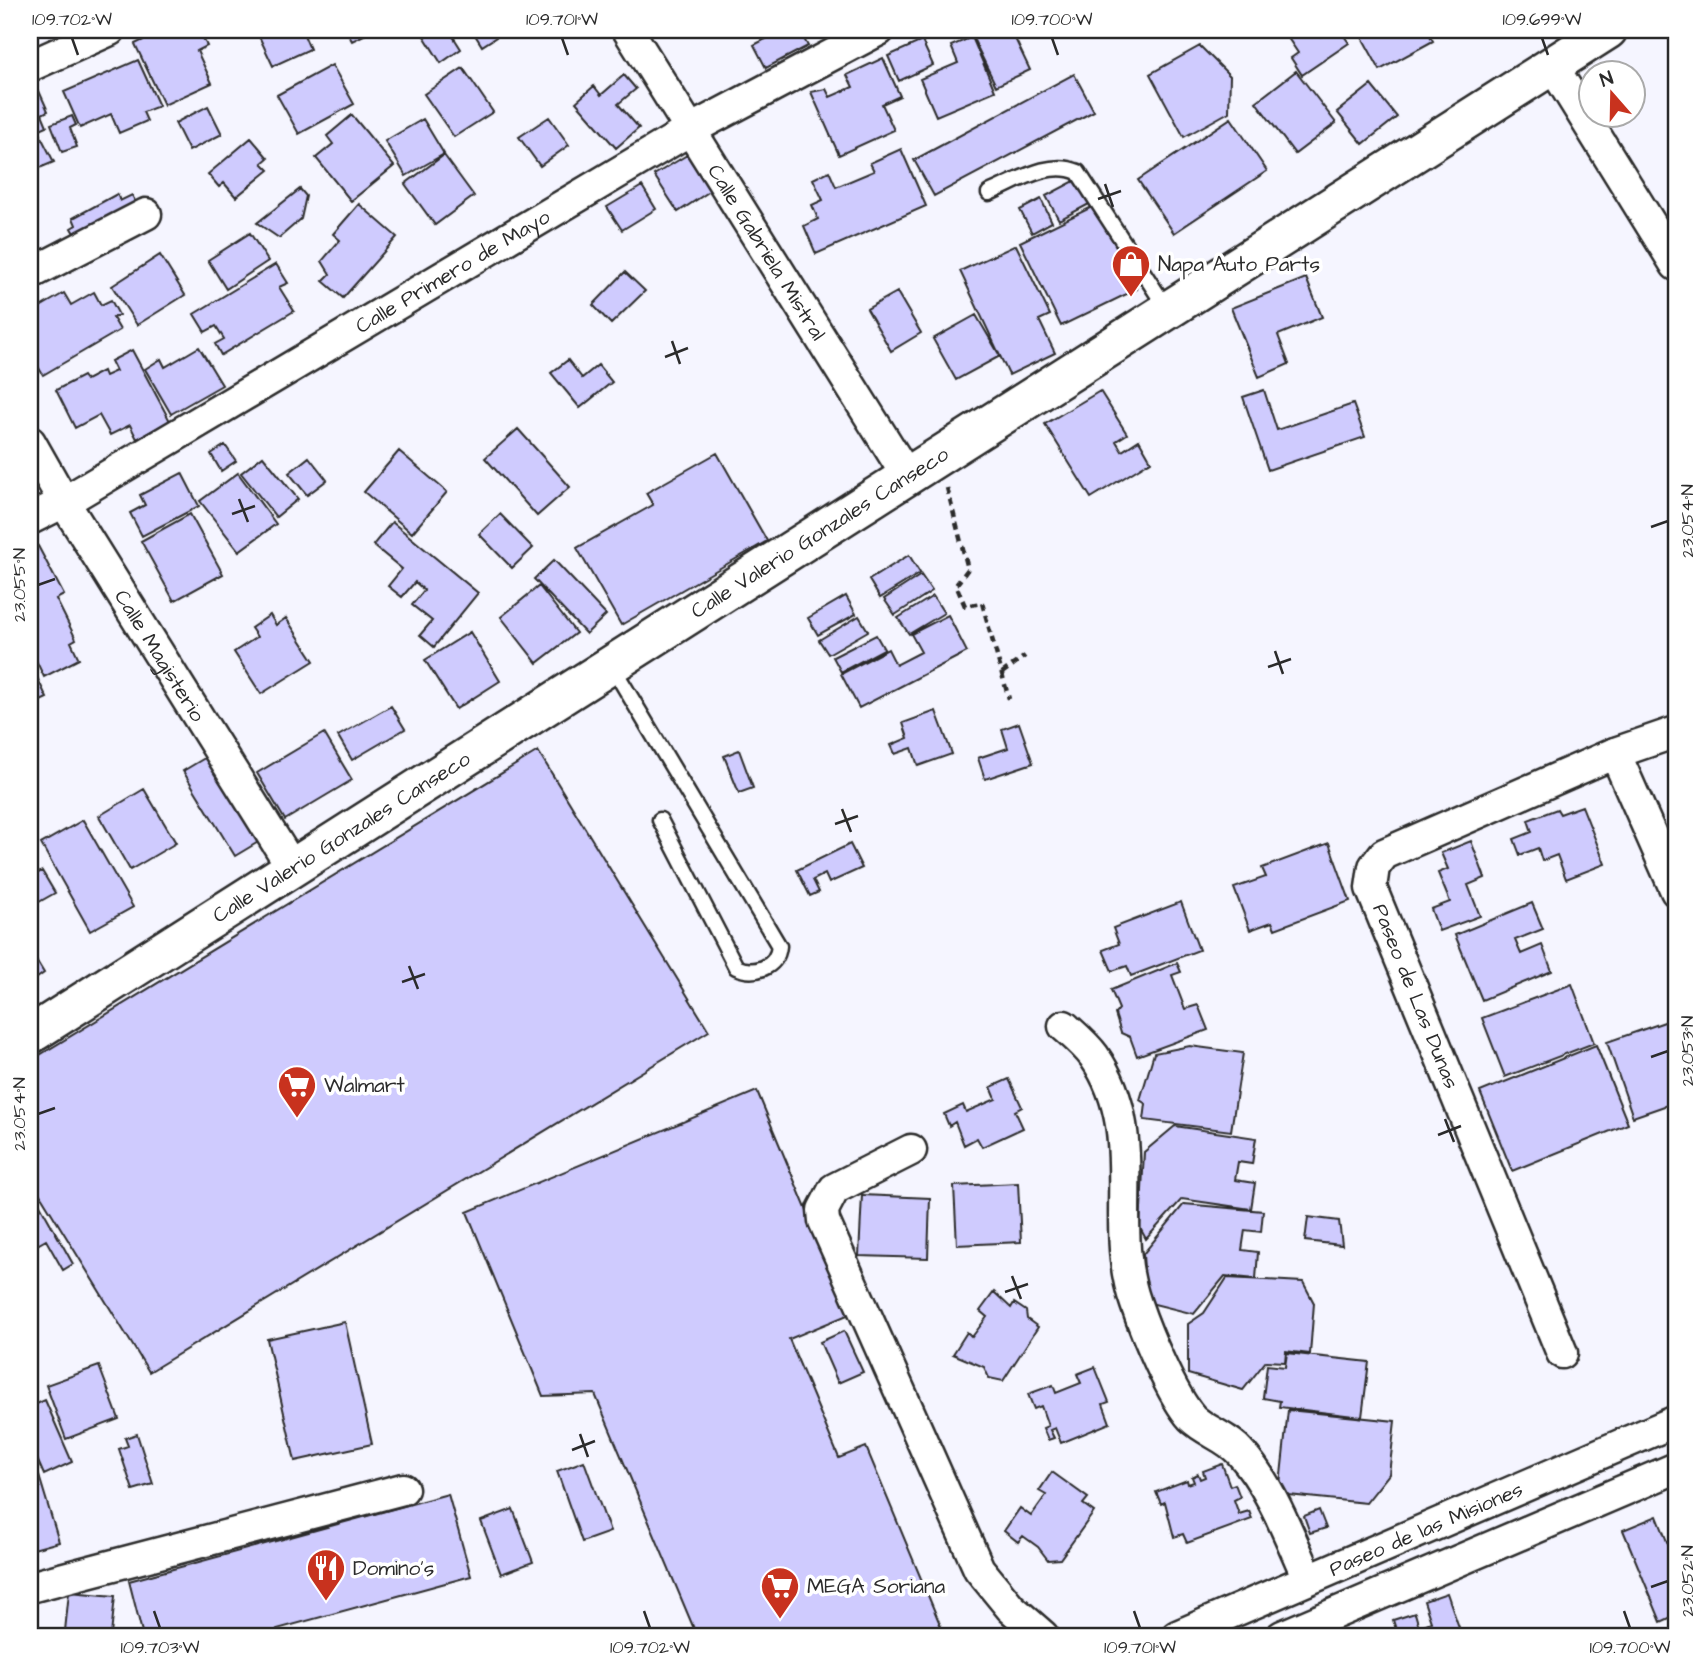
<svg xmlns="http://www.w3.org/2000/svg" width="1706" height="1666" viewBox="0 0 1706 1666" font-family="'Architects Daughter',sans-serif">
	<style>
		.building { fill: #cfcbfe; stroke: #2b2b2b; stroke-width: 2 }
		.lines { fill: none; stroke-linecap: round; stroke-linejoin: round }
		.service-casing { stroke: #2b2b2b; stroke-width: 19 }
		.minor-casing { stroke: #2b2b2b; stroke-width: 35 }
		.tertiary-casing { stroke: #2b2b2b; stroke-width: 42 }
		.path { stroke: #2b2b2b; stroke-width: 4.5; stroke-dasharray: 7 5; stroke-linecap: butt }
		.service { stroke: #fff; stroke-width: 14 }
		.minor { stroke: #fff; stroke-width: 30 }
		.tertiary { stroke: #fff; stroke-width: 37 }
		.ticks { fill: none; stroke: #2b2b2b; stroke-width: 2.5 }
		.labels { text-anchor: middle; stroke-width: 7; stroke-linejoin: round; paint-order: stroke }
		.street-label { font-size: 21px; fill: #2b2b2b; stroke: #fff }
		.poi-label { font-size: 21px; fill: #2b2b2b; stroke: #fff; text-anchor: start }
		.neatline { fill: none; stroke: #2b2b2b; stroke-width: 2.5 }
		.ticks-label { font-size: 18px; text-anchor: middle; fill: #2b2b2b }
	</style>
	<rect width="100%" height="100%" fill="#f5f5ff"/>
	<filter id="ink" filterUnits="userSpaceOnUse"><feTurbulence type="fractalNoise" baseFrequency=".0143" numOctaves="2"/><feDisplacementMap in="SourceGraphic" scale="14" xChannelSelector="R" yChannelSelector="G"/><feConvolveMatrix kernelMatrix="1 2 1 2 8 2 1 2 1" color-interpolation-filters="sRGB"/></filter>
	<g filter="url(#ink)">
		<path class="building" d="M164 30H199L207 46 197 51 212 83 164 105 135 44Z
			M256 30H302L310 49 273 66Z
			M346 30H374L352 41Z
			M433 30H449L461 49 441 63 424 36Z
			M472 30H507L482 46Z
			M783 30H799L808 46 766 68 754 45Z
			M969 30H1011L1030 70 996 86Z
			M1300 30H1317L1321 36 1330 30H1340L1349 43 1302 75 1291 58 1298 53 1288 38Z
			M1358 30H1427L1433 41 1380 70Z
			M972 37 995 91 936 116 920 79 958 63 951 46Z
			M922 41 933 65 899 81 888 56Z
			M1200 46 1230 76 1229 112 1184 137 1150 74Z
			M883 58 900 96 882 104 894 130 839 155 811 92 826 89 830 97 853 87 847 75Z
			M138 60 159 106 143 112 147 121 119 133 111 114 80 128 64 92Z
			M332 65 354 104 299 134 277 95Z
			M463 68 493 112 454 137 424 94Z
			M1296 71 1336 123 1295 154 1256 102Z
			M1074 74 1094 111 934 196 914 160Z
			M624 75 636 89 618 104 639 128 616 148 576 102 594 86 601 95Z
			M1371 85 1397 117 1363 144 1337 112Z
			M39 91 48 111 42 114 47 126 31 133 30 95Z
			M208 106 222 134 189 151 175 123Z
			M352 115 394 166 351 201 316 158 333 144 327 136Z
			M72 116 76 125 70 128 77 147 62 152 51 124Z
			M549 117 569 145 540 166 519 137Z
			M1231 118 1267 171 1174 233 1138 180Z
			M423 119 444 154 406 176 385 141Z
			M38 131 54 162 30 172V135Z
			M251 138 268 158 262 163 269 170 236 197 224 183 219 187 208 174Z
			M901 149 926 206 816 254 804 226 818 219 812 205 823 200 813 179 829 171 836 187 874 171 870 163Z
			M444 155 474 196 435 225 405 184Z
			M687 155 710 191 678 212 654 175Z
			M1080 178 1093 202 1059 220 1046 196Z
			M642 186 656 209 622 230 607 207Z
			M300 189 306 196 301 219 279 238 257 223Z
			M117 194 120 201 132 195 139 209 79 242 71 228 76 225 73 218Z
			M1041 199 1052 222 1032 233 1020 210Z
			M359 204 397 237 343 298 323 281 330 274 322 261 340 240 333 234Z
			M1096 205 1137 289 1061 326 1020 242Z
			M250 233 268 261 226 289 208 260Z
			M1016 245 1050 315 1039 320 1055 353 1009 375 960 271Z
			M160 255 185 295 137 325 112 286Z
			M276 264 288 283 279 287 294 311 221 355 215 344 224 339 216 326 205 332 194 314Z
			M625 272 645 291 611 324 593 305Z
			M1306 278 1322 317 1278 335 1289 364 1259 377 1231 308Z
			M94 292 101 305 111 300 119 315 113 318 120 330 43 375 30 353V313L64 293 71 305Z
			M897 292 921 333 891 351 867 309Z
			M976 315 1000 356 956 380 933 339Z
			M199 347 222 385 171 414 145 369 161 359 165 367Z
			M132 350 170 421 137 439 130 425 110 435 99 415 75 428 56 390 83 376 86 380 103 371 105 376 116 371 111 361Z
			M568 360 582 378 598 365 612 382 580 408 551 373Z
			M1264 390 1277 430 1353 404 1365 437 1268 470 1243 397Z
			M1100 391 1127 434 1116 441 1122 451 1139 440 1151 461 1091 498 1045 424Z
			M518 429 570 487 537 516 485 458Z
			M225 445 236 461 221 471 211 454Z
			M399 451 447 492 412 533 364 492Z
			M717 453 767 541 621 625 577 548 653 505 646 493Z
			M263 456 298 499 276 517 241 473Z
			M309 457 327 480 307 495 289 473Z
			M182 473 199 506 142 536 130 513 145 505 140 495Z
			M238 473 276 524 239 551 200 501Z
			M190 514 223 574 174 601 141 541Z
			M500 514 533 548 512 568 479 534Z
			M392 522 478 593 434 647 420 635 432 621 412 605 424 590 415 582 402 597 388 586 402 569 373 545Z
			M38 546 64 595 56 599 76 639 71 642 79 659 44 677 30 648V551Z
			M909 555 920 573 880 598 869 580Z
			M554 560 606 615 586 634 534 579Z
			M921 575 932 591 895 615 884 599Z
			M539 586 576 633 537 663 501 617Z
			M846 596 856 614 818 635 808 618Z
			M933 596 944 613 909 634 898 618Z
			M270 615 276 625 286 618 314 661 261 694 234 652 257 637 251 628Z
			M948 615 967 652 859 708 841 674 888 649 896 665 921 652 911 634Z
			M859 616 868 631 828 654 819 640Z
			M470 632 500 681 456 709 425 660Z
			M876 635 884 649 841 672 833 657Z
			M30 663 47 698 30 706Z
			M391 706 405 729 352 760 338 736Z
			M936 711 952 754 918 766 912 748 895 754 891 745 908 738 903 723Z
			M1019 723 1033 763 985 779 978 758 1008 748 1002 729Z
			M324 733 352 780 285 820 257 773Z
			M739 750 753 788 739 793 724 756Z
			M538 751 709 1031 149 1372 30 1178V1061Z
			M208 756 260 841 235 856 183 771Z
			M144 789 176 843 130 870 99 816Z
			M1582 806 1605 864 1566 879 1557 855 1542 861 1538 848 1520 855 1514 839 1532 832 1528 820 1557 809 1560 814Z
			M83 820 133 907 90 931 41 844Z
			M1471 841 1485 878 1468 885 1480 916 1439 931 1431 909 1450 902 1438 873 1448 869 1441 853Z
			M1329 843 1350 901 1275 929 1272 922 1250 930 1234 888 1266 877 1262 868Z
			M850 844 862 868 829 883 825 874 813 880 819 892 810 896 797 870Z
			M42 871 55 893 30 907V877Z
			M1181 902 1199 950 1131 976 1127 966 1112 971 1103 950 1119 944 1113 928Z
			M1532 903 1543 929 1515 940 1521 954 1542 945 1552 971 1482 1000 1455 935Z
			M30 950 44 973 30 983Z
			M1177 963 1181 972 1172 975 1185 1009 1198 1005 1208 1030 1137 1056 1130 1037 1121 1033 1115 1014 1119 1009 1111 990Z
			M1572 984 1594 1043 1505 1077 1482 1018Z
			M1676 1018V1102L1633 1117 1607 1042Z
			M1596 1045 1628 1124 1512 1171 1480 1092Z
			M1190 1046 1243 1053 1231 1131 1144 1120 1146 1104 1140 1100 1154 1053Z
			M1009 1079 1022 1107 1015 1111 1023 1128 982 1147 977 1138 964 1145 955 1122 949 1126 944 1114 963 1105 966 1112 996 1099 991 1087Z
			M757 1091 850 1314 789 1339 839 1458 866 1447 945 1636H697L595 1394 543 1396 467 1212Z
			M1175 1126 1256 1138 1252 1164 1238 1162 1235 1180 1255 1183 1251 1209 1182 1199 1146 1239 1140 1228 1144 1152Z
			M1018 1183 1021 1242 957 1245 954 1186Z
			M30 1187 73 1264 63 1270 46 1240 30 1249Z
			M862 1195 930 1198 928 1258 859 1256Z
			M1184 1204 1263 1211 1261 1232 1245 1230 1242 1250 1258 1252 1256 1279 1225 1276 1194 1314 1146 1302 1143 1254Z
			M1308 1217 1339 1221 1342 1245 1305 1241Z
			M1227 1278 1303 1282 1314 1303 1310 1354 1286 1351 1285 1362 1266 1361 1243 1390 1188 1374V1324L1204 1313Z
			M994 1292 1011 1308 1014 1303 1026 1311 1027 1319 1038 1327 1003 1381 989 1378 984 1367 953 1354 967 1332 972 1337 987 1317 980 1311Z
			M345 1322 372 1444 295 1461 267 1339Z
			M844 1331 863 1372 838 1383 820 1342Z
			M1287 1353 1369 1362 1362 1417 1279 1407 1280 1401 1263 1398 1267 1365 1285 1367Z
			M99 1366 119 1419 66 1439 46 1385Z
			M1095 1367 1109 1402 1103 1404 1110 1423 1061 1443 1055 1428 1050 1430 1054 1438 1048 1440 1043 1428 1048 1426 1041 1406 1034 1409 1028 1394 1053 1385 1056 1393 1081 1383 1077 1374Z
			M45 1400 72 1462 44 1475 30 1443V1407Z
			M1288 1410 1395 1421 1389 1474 1366 1503 1279 1494Z
			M137 1434 153 1484 133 1490 119 1449 128 1446 125 1438Z
			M30 1446 59 1542 30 1550Z
			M584 1461 610 1532 582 1542 557 1471Z
			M1222 1464 1230 1486 1235 1484 1240 1497 1234 1500 1239 1514 1249 1511 1252 1519 1187 1543 1183 1534 1174 1537 1165 1502 1161 1504 1156 1492 1187 1480 1188 1484 1194 1482 1192 1477 1198 1474 1200 1479 1205 1477 1203 1471Z
			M1052 1472 1088 1498 1083 1504 1094 1512 1060 1559 1048 1560 1038 1547 1023 1536 1018 1542 1004 1531 1020 1508 1031 1516 1046 1495 1039 1491Z
			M448 1494 471 1576 277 1629 272 1636H143L129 1581Z
			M513 1509 533 1562 501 1574 481 1521Z
			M1319 1510 1326 1528 1310 1533 1304 1516Z
			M1657 1516 1668 1544 1676 1541V1615L1661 1622 1623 1530Z
			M69 1592 115 1596 111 1635 65 1631Z
			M1447 1593 1462 1636H1398L1393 1620 1415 1613 1419 1627 1431 1622 1424 1601Z"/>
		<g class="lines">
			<g class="service-casing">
				<path id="service" d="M989 193C1016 182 1049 159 1078 172L1167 309
					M612 666 779 946C777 969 753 975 736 967L660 820"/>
			</g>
			<g class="minor-casing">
				<g id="minor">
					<path id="s1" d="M628 30 907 476"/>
					<path d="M1552 65 1676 265"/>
					<path d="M30 66 110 30"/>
					<path d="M30 274 146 214"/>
					<path id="s2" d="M30 442 64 502 292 867"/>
					<path id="s3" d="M30 519 64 502 690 130 879 30"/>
					<path d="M1615 753 1676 891"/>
					<path d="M1064 1026C1074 1035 1086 1045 1094 1056 1149 1135 1106 1221 1136 1304 1146 1333 1172 1396 1192 1418 1205 1431 1227 1437 1240 1452 1271 1486 1289 1536 1308 1578"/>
					<path d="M911 1150 834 1189 823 1210 824 1221 979 1569 1011 1608 1043 1636"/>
					<path d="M1562 1353 1371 888 1374 867 1384 854 1615 753 1676 732"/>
					<path d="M30 1587 403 1489"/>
					<path id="s4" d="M1177 1636 1676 1421"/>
					<path d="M1282 1636 1676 1468"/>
				</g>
			</g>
			<g class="tertiary-casing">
				<g id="tertiary">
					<path id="s5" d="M30 1035 1608 30"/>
				</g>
			</g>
			<path class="path" d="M947 488 968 569 956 585 965 606 982 603 1009 699
				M1002 673 1025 656"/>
			<use href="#service" class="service"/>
			<use href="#minor" class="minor"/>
			<use href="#tertiary" class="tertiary"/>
		</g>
	</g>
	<path class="ticks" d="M72 38 78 55M562 38 568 55M1052 38 1058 55M1542 38 1548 55M1105 184 1113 207M1098 199 1121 191M672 341 680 364M665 357 688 348M239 499 248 522M232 514 255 506M1651 527 1668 521M38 585 55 579M1275 651 1283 674M1268 667 1291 659M842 809 851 832M835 824 858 816M409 966 418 989M402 982 425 974M1651 1057 1668 1051M38 1114 55 1108M1445 1119 1454 1142M1438 1135 1461 1126M1012 1276 1021 1299M1005 1292 1028 1284M580 1434 588 1457M572 1450 595 1441M1651 1587 1668 1581M154 1611 160 1628M644 1611 650 1628M1134 1611 1140 1628M1624 1611 1630 1628"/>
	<defs>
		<g id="shop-pin" transform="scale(2.0125)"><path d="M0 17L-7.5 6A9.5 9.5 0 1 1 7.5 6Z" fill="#c8321e" stroke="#fff"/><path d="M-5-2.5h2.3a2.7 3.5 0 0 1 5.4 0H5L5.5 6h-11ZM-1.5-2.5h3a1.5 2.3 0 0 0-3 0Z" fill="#fff"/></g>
		<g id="supermarket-pin" transform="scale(2.0125)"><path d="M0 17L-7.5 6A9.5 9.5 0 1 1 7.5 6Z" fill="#c8321e" stroke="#fff"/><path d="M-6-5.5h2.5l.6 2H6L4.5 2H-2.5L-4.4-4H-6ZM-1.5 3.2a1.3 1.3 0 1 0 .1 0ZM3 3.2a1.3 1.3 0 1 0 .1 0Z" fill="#fff"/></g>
		<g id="restaurant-pin" transform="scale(2.0125)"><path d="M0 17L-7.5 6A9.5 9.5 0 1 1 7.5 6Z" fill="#c8321e" stroke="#fff"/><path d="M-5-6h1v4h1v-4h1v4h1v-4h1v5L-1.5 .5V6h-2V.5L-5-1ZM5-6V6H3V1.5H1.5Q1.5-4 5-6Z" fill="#fff"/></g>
	</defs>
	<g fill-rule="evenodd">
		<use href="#shop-pin" x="1131" y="264"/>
		<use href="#supermarket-pin" x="297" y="1085"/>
		<use href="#restaurant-pin" x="326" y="1568"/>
		<use href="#supermarket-pin" x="780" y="1586"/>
	</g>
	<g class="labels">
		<g class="street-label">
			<text dy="7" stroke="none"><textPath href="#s1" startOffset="262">Calle Gabriela Mistral</textPath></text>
			<text dy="7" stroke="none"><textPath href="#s3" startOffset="490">Calle Primero de Mayo</textPath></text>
			<text dy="7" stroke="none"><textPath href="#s5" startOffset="936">Calle Valerio Gonzales Canseco</textPath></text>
			<text dy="7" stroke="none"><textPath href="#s2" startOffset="250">Calle Magisterio</textPath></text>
			<text dy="7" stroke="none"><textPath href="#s5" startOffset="369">Calle Valerio Gonzales Canseco</textPath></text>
			<text transform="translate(1416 996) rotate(68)" y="7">Paseo de Las Dunas</text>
			<text dy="7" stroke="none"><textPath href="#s4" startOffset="271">Paseo de las Misiones</textPath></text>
		</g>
		<g class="poi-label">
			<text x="1158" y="271">Napa Auto Parts</text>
			<text x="324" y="1092">Walmart</text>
			<text x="353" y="1575">Domino's</text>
			<text x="807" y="1593">MEGA Soriana</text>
		</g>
	</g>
	<rect width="1706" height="1666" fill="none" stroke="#fff" stroke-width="77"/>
	<g transform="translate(1612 94) rotate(340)"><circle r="33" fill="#ffffff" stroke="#aaaaaa" stroke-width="2"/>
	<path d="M0-5L12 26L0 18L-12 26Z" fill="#c8321e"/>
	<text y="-10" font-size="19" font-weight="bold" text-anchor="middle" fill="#2b2b2b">N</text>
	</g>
	<rect x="38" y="38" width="1630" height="1590" class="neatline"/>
	<g class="ticks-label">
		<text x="72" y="25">109.702°W</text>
		<text x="562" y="25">109.701°W</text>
		<text x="1052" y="25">109.700°W</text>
		<text x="1542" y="25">109.699°W</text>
		<text transform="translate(1687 521) rotate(-90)" y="6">23.054°N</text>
		<text transform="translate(19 585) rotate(-90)" y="6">23.055°N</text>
		<text transform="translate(1687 1051) rotate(-90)" y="6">23.053°N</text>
		<text transform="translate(19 1114) rotate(-90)" y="6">23.054°N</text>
		<text transform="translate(1687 1581) rotate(-90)" y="6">23.052°N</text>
		<text x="160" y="1653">109.703°W</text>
		<text x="650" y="1653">109.702°W</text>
		<text x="1140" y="1653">109.701°W</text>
		<text x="1630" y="1653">109.700°W</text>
	</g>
</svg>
